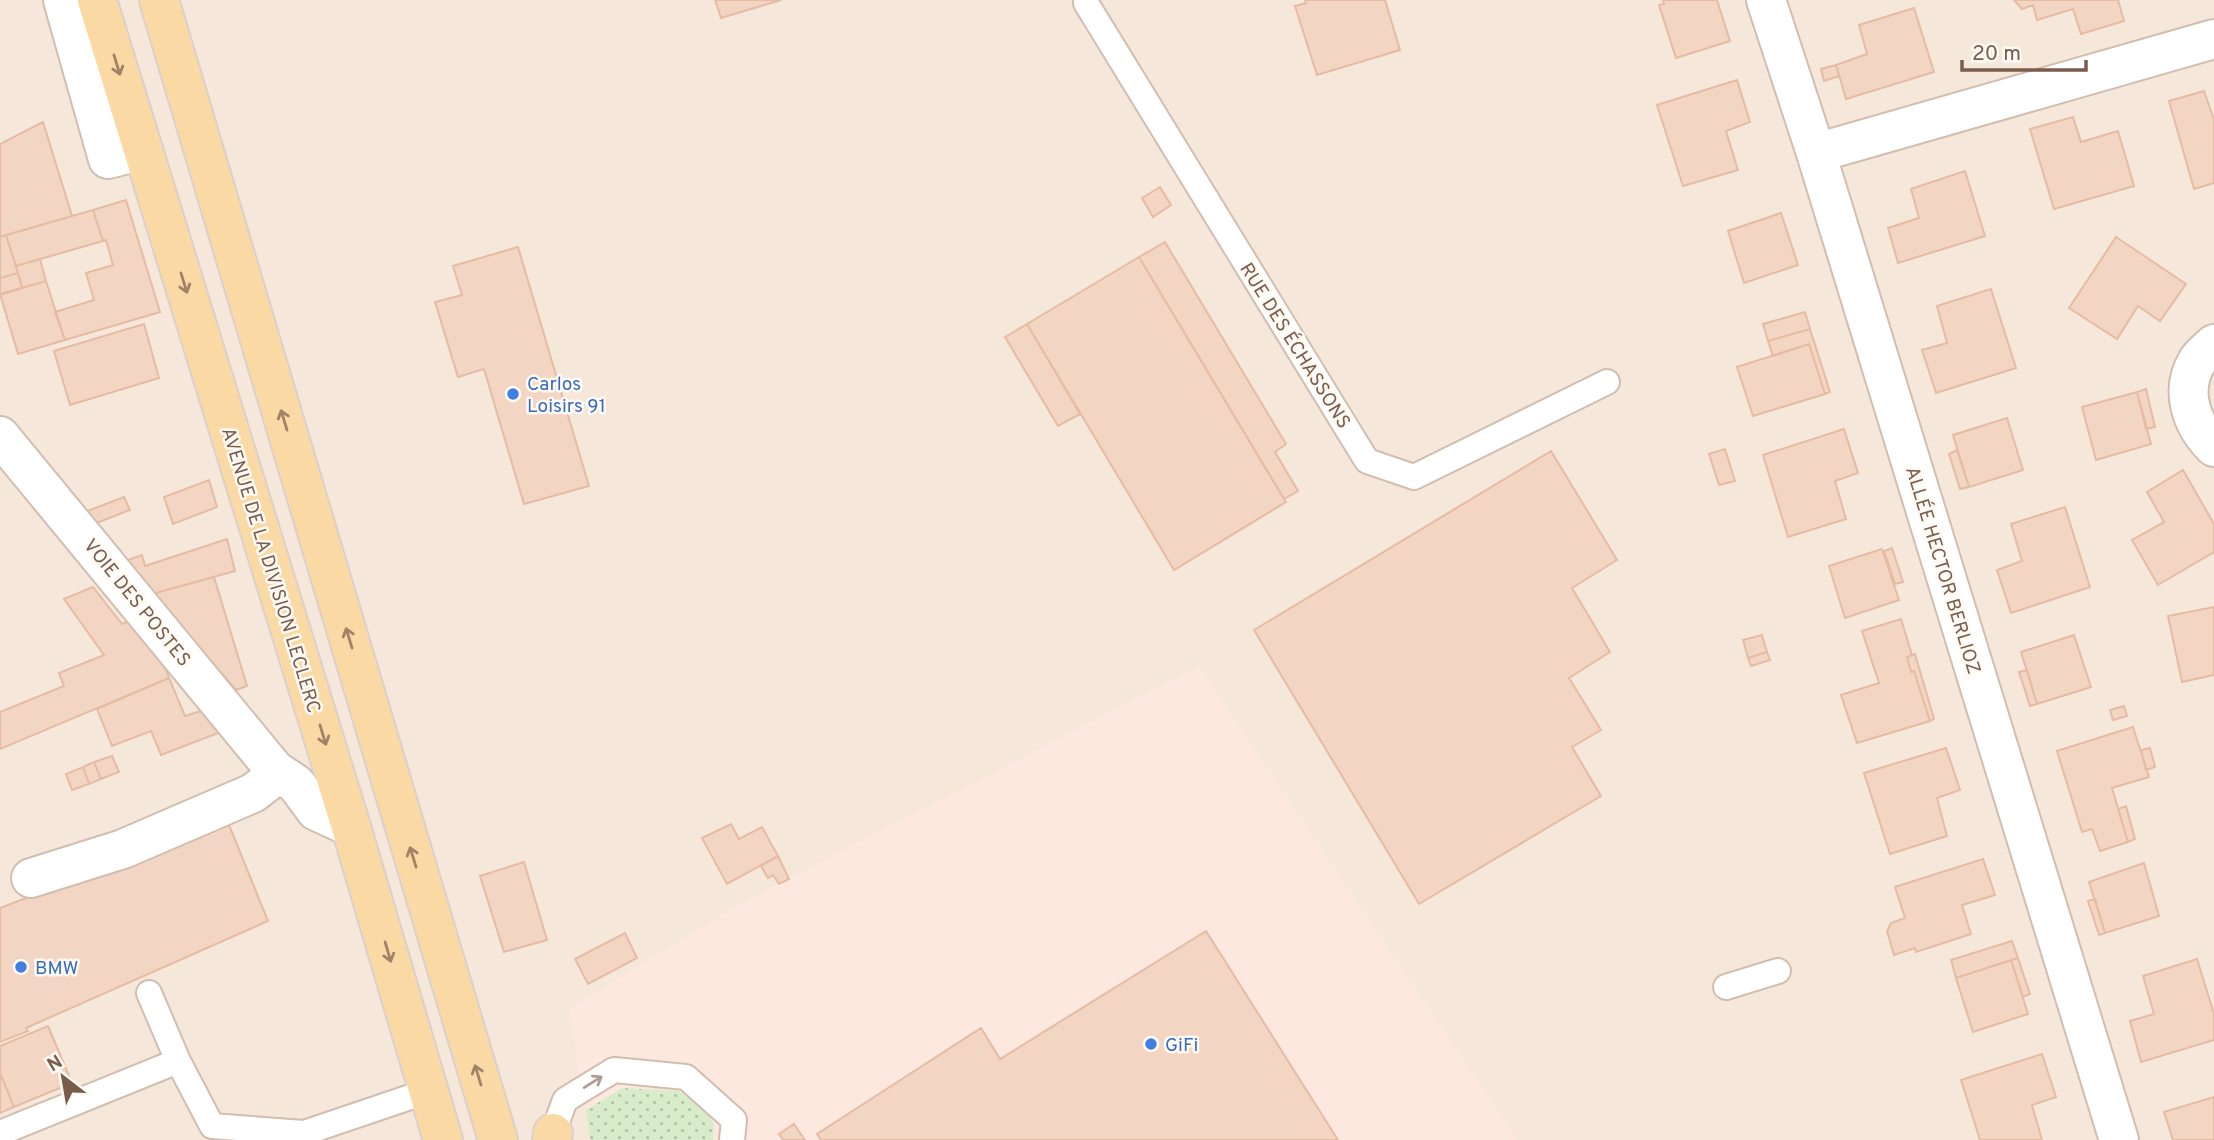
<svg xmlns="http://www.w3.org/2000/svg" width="2214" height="1140" viewBox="0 0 2214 1140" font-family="Overpass,sans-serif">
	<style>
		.residential { fill: #f5e8da }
		.commercial { fill: #fde8e0 }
		.grass { fill: url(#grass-dots) }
		.building { fill: #f3d5c3; stroke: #e6bba3; stroke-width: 2 }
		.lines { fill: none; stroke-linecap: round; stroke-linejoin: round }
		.service-casing { stroke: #d1beb0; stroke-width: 28 }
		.minor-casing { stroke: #d1beb0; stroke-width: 42 }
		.primary-casing { stroke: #dad1cd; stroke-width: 42 }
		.service { stroke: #fff; stroke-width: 24 }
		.minor { stroke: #fff; stroke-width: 38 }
		.primary { stroke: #fbd9a5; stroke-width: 38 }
		.oneway { stroke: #a18267 }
		.oneway2 { stroke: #af9d94 }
		.shop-dot { fill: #3f7fe0; stroke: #fffaf3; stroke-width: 2.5 }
		.labels { text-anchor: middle; stroke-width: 5; stroke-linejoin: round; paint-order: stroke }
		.street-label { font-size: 19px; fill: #7a5c4d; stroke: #fffaf3 }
		.shop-label { font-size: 19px; fill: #366cbe; stroke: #fffaf3; text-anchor: start }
	</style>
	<defs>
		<pattern id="grass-dots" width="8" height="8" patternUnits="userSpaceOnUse" patternTransform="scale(1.75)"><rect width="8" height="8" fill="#d8ecc9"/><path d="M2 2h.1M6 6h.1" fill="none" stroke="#b4c2a5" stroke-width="1.8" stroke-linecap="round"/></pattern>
	</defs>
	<rect width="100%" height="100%" fill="#fdf6ec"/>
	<path class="residential" d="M0 0H2214V1140H0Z"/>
	<path class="commercial" d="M1199 666 1517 1140H590L569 1009 740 904Z"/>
	<path class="grass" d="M622 1088 679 1091 701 1105 714 1123 713 1140H590L586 1110Z"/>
	<path class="building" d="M715 0H781L721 18Z
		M1305 0H1385L1400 50 1317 75 1295 6 1306 3Z
		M1663 0H1717L1730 41 1676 58 1659 5 1664 4Z
		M2014 0H2118L2124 21 2081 34 2073 9 2037 20 2033 5 2022 9Z
		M1914 8 1934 72 1846 99 1836 65 1867 54 1859 25Z
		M1836 65 1839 76 1824 81 1821 69Z
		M1737 80 1750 122 1726 131 1738 170 1683 186 1657 105Z
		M2204 91 2214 120V183L2194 189 2169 101Z
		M2073 117 2081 142 2118 131 2134 186 2054 209 2030 129Z
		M43 122 72 216 0 237V144Z
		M1965 171 1985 236 1898 263 1888 228 1919 218 1911 189Z
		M1160 187 1171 205 1153 217 1142 198Z
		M126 200 160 312 65 340 55 312 94 300 86 273 113 265 106 240 103 241 93 210Z
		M93 210 103 241 16 266 6 235Z
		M1781 213 1798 265 1744 283 1728 231Z
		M6 235 18 273 0 278V237Z
		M2116 237 2186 284 2160 321 2138 306 2117 339 2069 308Z
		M1165 242 1286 444 1275 452 1298 491 1284 499 1139 257Z
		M518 247 589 486 524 504 484 369 458 377 435 302 462 295 453 266Z
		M1139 257 1286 502 1174 570 1027 324Z
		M40 259 46 281 22 288 16 266Z
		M18 273 22 288 0 295V278Z
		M46 281 65 340 18 354 0 294Z
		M1991 289 2016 368 1936 393 1922 350 1947 343 1937 306Z
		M1805 312 1810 329 1768 341 1763 324Z
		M144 324 159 378 70 405 54 351Z
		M1027 324 1080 414 1058 426 1005 337Z
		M1810 329 1830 392 1825 394 1809 344 1773 356 1768 341Z
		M1809 344 1825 394 1753 416 1737 367Z
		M2146 389 2155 427 2146 429 2137 392Z
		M2137 392 2151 444 2096 460 2082 407Z
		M2007 418 2023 470 1969 487 1953 435Z
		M1844 429 1858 473 1835 481 1846 519 1788 537 1763 455Z
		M1725 449 1735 481 1719 485 1709 454Z
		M1957 450 1969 487 1960 489 1949 454Z
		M1551 451 1617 560 1572 588 1610 652 1569 678 1601 730 1572 747 1601 796 1419 904 1254 630Z
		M2183 470 2214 524V552L2158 585 2132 540 2164 522 2147 492Z
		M209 480 217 507 173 524 164 497Z
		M124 497 130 510 94 524 85 512Z
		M2065 507 2090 587 2011 613 1997 570 2022 561 2011 524Z
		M227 539 235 571 152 594 125 561 142 555 145 566Z
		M1892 548 1903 582 1895 584 1884 551Z
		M1882 549 1899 600 1845 618 1829 566Z
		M214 577 247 686 236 690 152 594Z
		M93 587 122 624 136 618 163 661 169 678 0 749V712L64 686 59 673 104 655 64 599Z
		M2214 607V675L2182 682 2168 616Z
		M1901 619 1912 655 1907 657 1911 672 1914 671 1930 721 1857 743 1841 695 1879 683 1862 631Z
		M1762 635 1767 652 1748 658 1743 640Z
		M2074 635 2091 687 2037 704 2021 652Z
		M1767 652 1770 660 1751 666 1748 658Z
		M1915 654 1934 719 1930 721 1914 671 1911 672 1907 657Z
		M2027 670 2037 704 2030 706 2019 672Z
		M169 678 185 716 210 708 226 730 161 755 151 731 112 746 97 709Z
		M2124 706 2127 716 2113 720 2110 710Z
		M2133 727 2149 777 2112 788 2128 842 2100 851 2092 829 2082 832 2057 751Z
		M1946 748 1960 790 1937 798 1947 836 1890 854 1864 773Z
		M2150 748 2155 767 2146 770 2141 750Z
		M112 756 119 772 101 779 94 762Z
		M94 762 101 779 89 784 83 767Z
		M83 767 89 784 72 790 66 774Z
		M2126 806 2135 839 2128 842 2118 809Z
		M227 820 268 921 26 1028 28 1031 0 1042V908Z
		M731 824 739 839 762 827 778 856 727 884 702 838Z
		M778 856 789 879 779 884 773 875 768 878 761 866Z
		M1983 859 1995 895 1962 905 1971 934 1916 952 1915 948 1894 955 1887 931 1891 923 1905 918 1895 887Z
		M524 862 547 940 504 952 480 876Z
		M2144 863 2159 916 2105 933 2089 882Z
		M2095 899 2105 933 2099 935 2088 901Z
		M1206 931 1338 1140H821L817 1134 981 1028 1000 1059Z
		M625 933 637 958 588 984 575 959Z
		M2012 941 2018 958 1956 978 1951 960Z
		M2018 958 2030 994 2023 997 2011 960Z
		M2197 959 2214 1014V1040L2141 1062 2130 1021 2154 1014 2143 976Z
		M2011 960 2028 1014 1973 1032 1956 978Z
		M48 1026 72 1083 14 1107 0 1073V1046Z
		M2042 1054 2056 1097 2032 1105 2042 1140H1980L1961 1080Z
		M0 1073 14 1107 0 1113Z
		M2214 1097V1140H2173L2164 1112Z
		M794 1124 805 1140H783L779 1134Z"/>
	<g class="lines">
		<g class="service-casing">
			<path id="service" d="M1086 3 1367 461 1414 477 1607 382
				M1726 987 1778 971
				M149 993 178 1061 212 1126 304 1133 428 1091
				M0 1133 178 1061
				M553 1133 565 1100 614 1070 686 1077 734 1120 732 1140"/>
		</g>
		<g class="minor-casing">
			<path id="minor" d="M63 0 108 159 143 150
				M1766 0 1816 153 2119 1140
				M1816 153 2214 39
				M2214 344C2209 349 2202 354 2198 360 2179 390 2191 424 2214 447
				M0 436 275 770 270 780 253 793 123 849 31 878
				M275 770 296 784 316 811 351 827"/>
		</g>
		<g class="primary-casing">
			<path id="primary" d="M97 0 351 827 443 1140
				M159 0 498 1140
				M552 1140 553 1133"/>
		</g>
		<use href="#service" class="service"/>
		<use href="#minor" class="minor"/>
		<use href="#primary" class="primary"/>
	</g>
	<defs><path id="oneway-shaft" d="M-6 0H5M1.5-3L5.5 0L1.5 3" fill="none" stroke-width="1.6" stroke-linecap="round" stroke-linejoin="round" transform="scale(1.75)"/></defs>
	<g class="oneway">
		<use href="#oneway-shaft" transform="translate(117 65) rotate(73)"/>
		<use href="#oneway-shaft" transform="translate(184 283) rotate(73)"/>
		<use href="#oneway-shaft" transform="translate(284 420) rotate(-107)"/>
		<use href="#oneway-shaft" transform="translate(349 638) rotate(-107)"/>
		<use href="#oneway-shaft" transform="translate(323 735) rotate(73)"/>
		<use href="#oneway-shaft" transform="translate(413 857) rotate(-107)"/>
		<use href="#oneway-shaft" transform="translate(388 952) rotate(74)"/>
		<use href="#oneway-shaft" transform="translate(478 1075) rotate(-107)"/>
	</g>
	<use class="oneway2" href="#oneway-shaft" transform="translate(593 1082) rotate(-32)"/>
	<g class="shop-dot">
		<circle cx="513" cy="394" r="7"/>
		<circle cx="21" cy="967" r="7"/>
		<circle cx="1151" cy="1044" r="7"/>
	</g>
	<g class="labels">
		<g class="street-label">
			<text transform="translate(1296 345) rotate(58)" y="7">RUE DES ÉCHASSONS</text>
			<text transform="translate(272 570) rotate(73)" y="7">AVENUE DE LA DIVISION LECLERC</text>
			<text transform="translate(1944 570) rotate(73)" y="7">ALLÉE HECTOR BERLIOZ</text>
			<text transform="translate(138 602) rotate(51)" y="7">VOIE DES POSTES</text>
		</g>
		<g class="shop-label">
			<text x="527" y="390">Carlos<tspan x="527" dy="22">Loisirs 91</tspan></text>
			<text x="35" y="974">BMW</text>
			<text x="1165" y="1051">GiFi</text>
		</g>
	</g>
	<g transform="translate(63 1077) rotate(329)" stroke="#fffaf3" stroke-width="5" paint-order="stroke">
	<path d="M0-5L12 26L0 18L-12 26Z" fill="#7a5c4d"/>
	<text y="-10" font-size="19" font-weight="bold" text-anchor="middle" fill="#7a5c4d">N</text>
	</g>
	<path d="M1962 60v10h124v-10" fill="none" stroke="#7a5c4d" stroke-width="3.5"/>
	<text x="1972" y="60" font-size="21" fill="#7a5c4d" stroke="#fffaf3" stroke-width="5" paint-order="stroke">20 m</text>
</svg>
